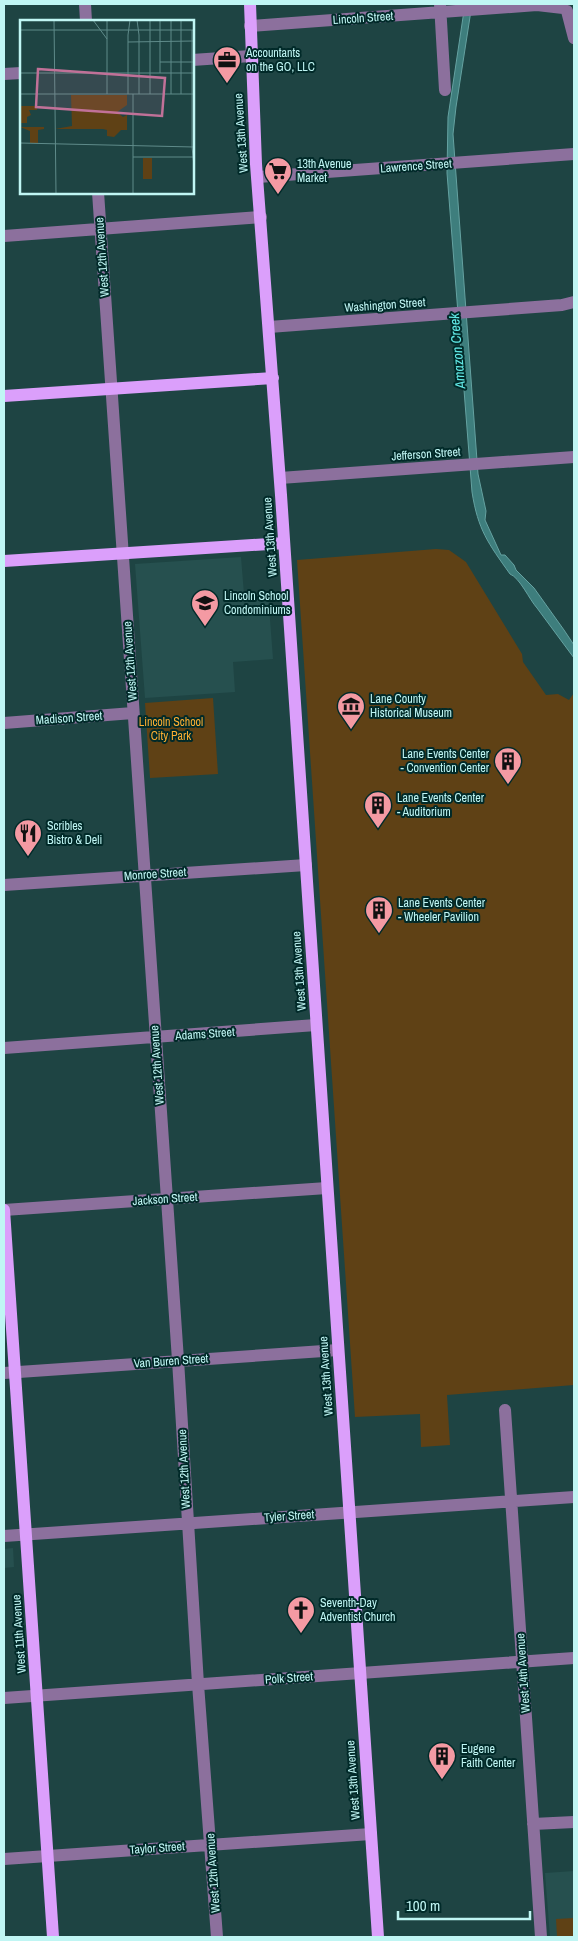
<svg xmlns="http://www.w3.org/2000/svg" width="578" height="1941" viewBox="0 0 578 1941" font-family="'Archivo Narrow',sans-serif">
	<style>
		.built { fill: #26504f }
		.green { fill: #5f4115 }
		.water { fill: #3e7e7d; stroke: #65a2a1 }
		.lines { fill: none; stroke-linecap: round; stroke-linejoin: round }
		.minor { stroke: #8c709d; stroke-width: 12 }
		.major { stroke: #db9ffb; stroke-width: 12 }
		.labels { text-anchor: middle; stroke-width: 4; stroke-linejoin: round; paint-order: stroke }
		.street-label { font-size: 12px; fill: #c0f6f4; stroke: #012a29 }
		.poi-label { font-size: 12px; fill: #c0f6f4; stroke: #012a29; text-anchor: start }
		.park-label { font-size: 12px; fill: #fcae32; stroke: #012a29 }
		.water-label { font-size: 14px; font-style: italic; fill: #61e9e6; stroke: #012a29 }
		.inset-road { fill: none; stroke: #5f8b8a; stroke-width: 1 }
		.view { fill: #c17198; fill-opacity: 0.15; stroke: #c17198; stroke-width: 2.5 }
		.inset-edge { fill: none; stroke: #c0f6f4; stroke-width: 2.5 }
	</style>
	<rect width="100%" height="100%" fill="#1e4443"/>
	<path class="built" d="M241 557 244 594 268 593 273 659 233 662 235 692 145 698 135 564Z
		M13 1548 14 1567 4 1568V1549Z
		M574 1871V1937H550L545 1873Z"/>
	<path class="green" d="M436 549 449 550 466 562 522 654 523 662 546 695 558 694 569 700 574 693V1385L447 1395 450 1445 421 1447 420 1414 355 1417 297 560Z
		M213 698 218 774 150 778 145 703Z
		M574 1918V1937H557L556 1919Z"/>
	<path class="water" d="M465 4H472L456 107 453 134 478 474 486 511 485 520 501 555H505L514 565 516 570 534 588 564 630 574 645V658L537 608C529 599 520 578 510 574 488 543 478 530 472 492L447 173 448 117Z"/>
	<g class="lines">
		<path class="minor" d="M85 4 86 21
			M440 4 445 90
			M567 11 574 38
			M250 26 537 5 563 8
			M192 60 251 56
			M4 74 21 73
			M258 177 574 154
			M98 192 178 1360 198 1684 217 1937
			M4 236 261 217
			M269 327 562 305 574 302
			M280 478 574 457
			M4 723 133 713
			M4 885 306 865
			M4 1048 316 1025
			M4 1210 327 1188
			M4 1373 338 1350
			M505 1410 541 1937
			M4 1536 574 1497
			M4 1698 574 1658
			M533 1824 574 1822
			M4 1859 371 1834"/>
		<path class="major" d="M250 4 256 164 281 495 378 1937
			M4 396 273 378
			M4 561 284 543
			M4 1210 53 1937"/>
	</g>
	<defs>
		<g id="office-pin" transform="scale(1.4375)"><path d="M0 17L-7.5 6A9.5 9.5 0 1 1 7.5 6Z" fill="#f49aa3" stroke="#012a29"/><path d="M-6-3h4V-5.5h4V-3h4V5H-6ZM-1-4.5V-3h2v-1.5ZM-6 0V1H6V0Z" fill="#111"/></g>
		<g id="supermarket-pin" transform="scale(1.4375)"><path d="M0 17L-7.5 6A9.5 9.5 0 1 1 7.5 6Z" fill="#f49aa3" stroke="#012a29"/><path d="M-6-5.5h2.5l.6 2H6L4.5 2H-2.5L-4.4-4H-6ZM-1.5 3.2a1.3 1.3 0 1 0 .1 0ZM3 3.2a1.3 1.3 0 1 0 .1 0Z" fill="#111"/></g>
		<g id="school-pin" transform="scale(1.4375)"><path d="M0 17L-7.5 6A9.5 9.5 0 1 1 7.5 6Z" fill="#f49aa3" stroke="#012a29"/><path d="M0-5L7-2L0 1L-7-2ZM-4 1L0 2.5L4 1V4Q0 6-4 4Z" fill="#111"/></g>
		<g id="museum-pin" transform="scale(1.4375)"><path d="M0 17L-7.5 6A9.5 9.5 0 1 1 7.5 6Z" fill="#f49aa3" stroke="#012a29"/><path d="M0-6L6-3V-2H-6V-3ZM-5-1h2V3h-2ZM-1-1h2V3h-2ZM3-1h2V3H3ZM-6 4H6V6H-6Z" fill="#111"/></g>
		<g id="building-pin" transform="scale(1.4375)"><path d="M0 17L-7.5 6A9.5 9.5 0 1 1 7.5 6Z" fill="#f49aa3" stroke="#012a29"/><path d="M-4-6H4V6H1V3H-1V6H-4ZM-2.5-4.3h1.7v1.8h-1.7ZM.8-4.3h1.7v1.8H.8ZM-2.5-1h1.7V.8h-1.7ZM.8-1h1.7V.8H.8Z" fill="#111"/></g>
		<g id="restaurant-pin" transform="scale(1.4375)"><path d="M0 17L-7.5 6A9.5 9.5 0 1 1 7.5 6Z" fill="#f49aa3" stroke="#012a29"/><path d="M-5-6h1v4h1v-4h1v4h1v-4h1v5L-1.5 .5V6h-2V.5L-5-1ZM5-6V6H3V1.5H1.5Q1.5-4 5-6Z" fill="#111"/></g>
		<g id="church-pin" transform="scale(1.4375)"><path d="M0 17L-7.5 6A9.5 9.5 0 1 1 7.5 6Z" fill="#f49aa3" stroke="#012a29"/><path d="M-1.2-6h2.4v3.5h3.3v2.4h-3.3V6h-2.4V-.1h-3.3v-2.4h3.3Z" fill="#111"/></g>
	</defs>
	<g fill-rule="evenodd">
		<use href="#office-pin" x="227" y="60"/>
		<use href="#supermarket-pin" x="278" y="171"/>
		<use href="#school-pin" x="205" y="603"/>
		<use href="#museum-pin" x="351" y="706"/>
		<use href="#building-pin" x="508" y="761"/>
		<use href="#building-pin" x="378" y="805"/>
		<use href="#restaurant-pin" x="28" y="833"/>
		<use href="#building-pin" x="379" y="910"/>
		<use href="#church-pin" x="301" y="1610"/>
		<use href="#building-pin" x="442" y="1756"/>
	</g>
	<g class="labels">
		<g class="street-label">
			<text transform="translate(363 18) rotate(-4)" y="4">Lincoln Street</text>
			<text transform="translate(241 133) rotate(-94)" y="4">West 13th Avenue</text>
			<text transform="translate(416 166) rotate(-4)" y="4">Lawrence Street</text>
			<text transform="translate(102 257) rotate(-94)" y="4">West 12th Avenue</text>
			<text transform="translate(385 305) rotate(-4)" y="4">Washington Street</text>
			<text transform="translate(426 454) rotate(-4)" y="4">Jefferson Street</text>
			<text transform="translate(270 537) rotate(-94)" y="4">West 13th Avenue</text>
			<text transform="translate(130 661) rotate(-94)" y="4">West 12th Avenue</text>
			<text transform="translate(69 718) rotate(-4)" y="4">Madison Street</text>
			<text transform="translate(155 874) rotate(-4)" y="4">Monroe Street</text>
			<text transform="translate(299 971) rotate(-94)" y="4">West 13th Avenue</text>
			<text transform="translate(205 1034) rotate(-4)" y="4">Adams Street</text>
			<text transform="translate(157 1065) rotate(-94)" y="4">West 12th Avenue</text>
			<text transform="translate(165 1199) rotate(-4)" y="4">Jackson Street</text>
			<text transform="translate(171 1361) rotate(-4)" y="4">Van Buren Street</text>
			<text transform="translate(326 1376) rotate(-94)" y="4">West 13th Avenue</text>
			<text transform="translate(184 1469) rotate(-93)" y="4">West 12th Avenue</text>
			<text transform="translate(289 1516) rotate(-4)" y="4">Tyler Street</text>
			<text transform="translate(19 1634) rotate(-94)" y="4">West 11th Avenue</text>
			<text transform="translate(523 1673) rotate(-94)" y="4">West 14th Avenue</text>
			<text transform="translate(289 1678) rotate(-4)" y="4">Polk Street</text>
			<text transform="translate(353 1780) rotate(-94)" y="4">West 13th Avenue</text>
			<text transform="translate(157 1848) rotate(-4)" y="4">Taylor Street</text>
			<text transform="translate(213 1873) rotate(-94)" y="4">West 12th Avenue</text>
		</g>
		<g class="poi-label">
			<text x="246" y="57">Accountants<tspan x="246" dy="14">on the GO, LLC</tspan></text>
			<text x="297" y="168">13th Avenue<tspan x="297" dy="14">Market</tspan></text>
			<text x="224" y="600">Lincoln School<tspan x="224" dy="14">Condominiums</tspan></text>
			<text x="370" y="703">Lane County<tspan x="370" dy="14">Historical Museum</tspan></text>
			<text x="489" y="758" text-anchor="end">Lane Events Center<tspan x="489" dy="14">- Convention Center</tspan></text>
			<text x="397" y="802">Lane Events Center<tspan x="397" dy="14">- Auditorium</tspan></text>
			<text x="47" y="830">Scribles<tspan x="47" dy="14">Bistro &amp; Deli</tspan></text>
			<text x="398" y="907">Lane Events Center<tspan x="398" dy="14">- Wheeler Pavilion</tspan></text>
			<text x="320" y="1607">Seventh-Day<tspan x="320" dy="14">Adventist Church</tspan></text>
			<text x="461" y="1753">Eugene<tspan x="461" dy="14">Faith Center</tspan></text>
		</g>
		<g class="park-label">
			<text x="171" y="726">Lincoln School<tspan x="171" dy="14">City Park</tspan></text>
		</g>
		<g class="water-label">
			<text transform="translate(457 351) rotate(-95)" y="5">Amazon Creek</text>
		</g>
	</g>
	<g transform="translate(20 20)">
		<rect width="174" height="174" fill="#1e4443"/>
		<path d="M51 75H107V85L97 92 103 97 107 95V110H101L94 117 87 116V110L83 109H35L52 106ZM0 86H17V90H9L11 95 7 97V103H0ZM0 107H24V109L18 110V123H10V111ZM123 138H132V159H123Z" fill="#5f4115"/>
		<path class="inset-road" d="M34 0 36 174M73 0 87 19M117 0 119 15M130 0V74M0 10H174M108 15 110 0M119 15V74M108 22 173 21M140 42H173M0 53H174M140 53V0M0 74H174M87 74V0M108 74V15M113 74V174M151 74V0M161 74V0M0 123 174 127M172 127V10M172 127 174 146M113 137H174"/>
		<path class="view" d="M18 49 145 58 142 96 16 87Z"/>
		<rect width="174" height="174" class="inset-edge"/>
	</g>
	<rect width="578" height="1941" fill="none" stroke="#c0f6f4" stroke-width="10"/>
	<path d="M398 1911v8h132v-8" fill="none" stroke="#c0f6f4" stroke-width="2.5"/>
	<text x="406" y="1911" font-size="15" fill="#c0f6f4" stroke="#012a29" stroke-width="4" paint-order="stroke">100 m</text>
</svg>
